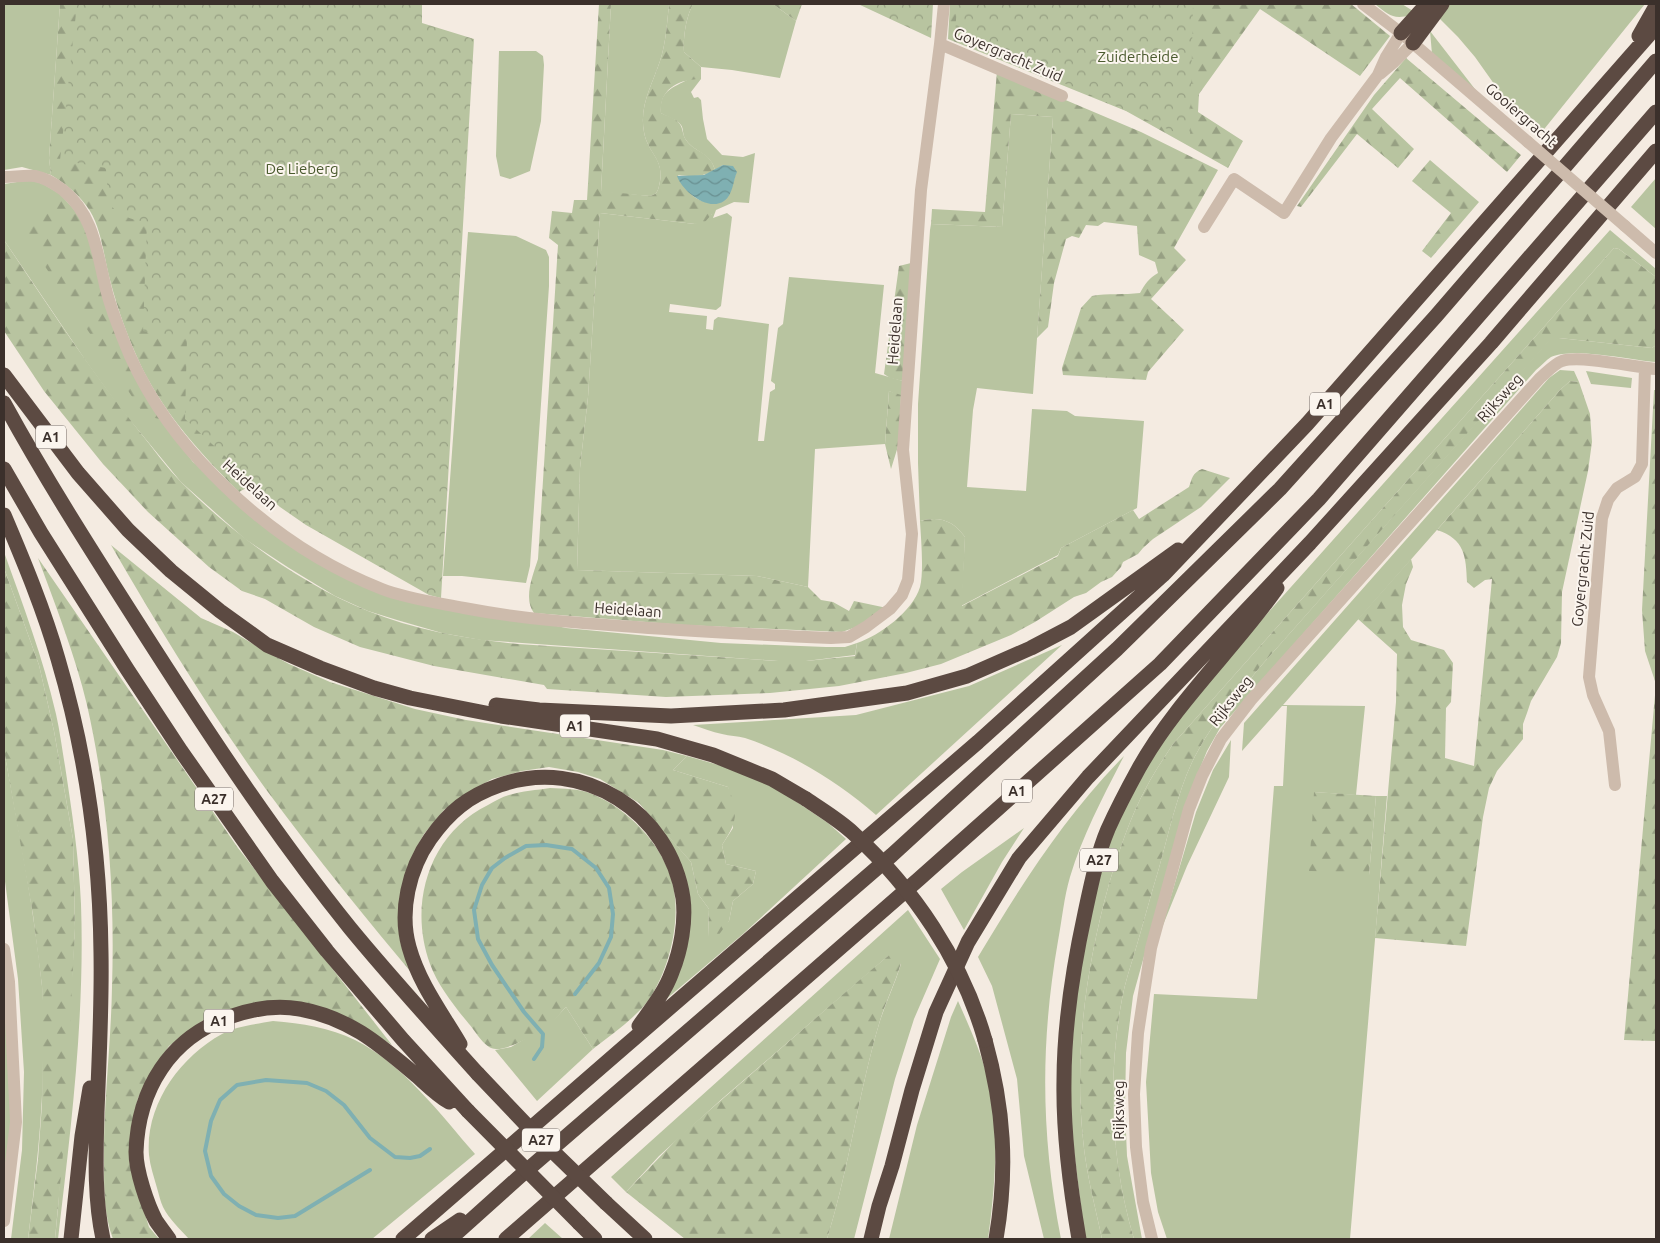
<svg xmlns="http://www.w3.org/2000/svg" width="1660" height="1243" viewBox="0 0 1660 1243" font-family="Ubuntu,sans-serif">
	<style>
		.grass { fill: #b8c4a0 }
		.forest { fill: url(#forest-firs) }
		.park { fill: url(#park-crowns) }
		.water { fill: url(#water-waves) }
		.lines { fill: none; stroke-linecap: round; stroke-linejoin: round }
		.stream { stroke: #7fb0b2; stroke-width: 4 }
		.minor { stroke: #cdbbac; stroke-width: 12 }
		.motorway { stroke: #5c4a42; stroke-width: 15 }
		.minor-bridge { stroke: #cdbbac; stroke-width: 12 }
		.motorway-bridge { stroke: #5c4a42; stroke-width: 15 }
		.labels { text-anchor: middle; stroke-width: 4; stroke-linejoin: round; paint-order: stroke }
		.shield { fill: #fbf5ee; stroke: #756b66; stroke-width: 1 }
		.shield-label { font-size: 14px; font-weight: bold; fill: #3b302b }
		.street-label { font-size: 15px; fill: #3b302b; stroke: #fbf5ee }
		.park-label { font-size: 15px; fill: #4a5a2e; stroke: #fbf5ee }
	</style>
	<defs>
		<pattern id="forest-firs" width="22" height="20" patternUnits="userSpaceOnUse" patternTransform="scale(1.25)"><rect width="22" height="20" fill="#b8c4a0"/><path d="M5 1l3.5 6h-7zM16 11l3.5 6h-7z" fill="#97a083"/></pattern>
		<pattern id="park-crowns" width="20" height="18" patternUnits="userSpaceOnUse" patternTransform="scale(1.25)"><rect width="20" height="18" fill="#b8c4a0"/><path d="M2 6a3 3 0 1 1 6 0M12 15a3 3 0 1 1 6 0" fill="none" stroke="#97a083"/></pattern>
		<pattern id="water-waves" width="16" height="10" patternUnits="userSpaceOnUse" patternTransform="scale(1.25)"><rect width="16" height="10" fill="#7fb0b2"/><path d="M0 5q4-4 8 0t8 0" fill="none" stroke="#699091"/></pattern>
	</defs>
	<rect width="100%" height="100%" fill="#f4ebe1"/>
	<path class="grass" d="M4 4H60L49 158 51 175 22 167 4 170Z
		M611 4H669C667 23 666 43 660 61 652 85 639 106 644 132 648 155 666 158 659 186 658 192 655 195 650 196L601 192Z
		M693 4H773L796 21 780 78 732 70 701 67 684 52C683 37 686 17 693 4Z
		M1375 4H1402L1413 11 1411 15C1393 20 1389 15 1375 4Z
		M1447 4H1645L1541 133 1509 105 1475 57 1458 37 1437 16Z
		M1430 31 1478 93 1432 54Z
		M499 51H536L543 56 544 65 541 121 530 171 510 179 500 176 496 156Z
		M689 79H701L691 92 694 98 698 97 701 100 703 119 707 139 722 155 743 157 755 153 749 203 734 202 716 210 713 218 727 213 732 217 721 306 716 310 670 304 669 312 707 316 706 329 713 330 714 320 718 317 769 324 758 441H764L770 392 775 389V384L771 381 778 328 783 324 789 277 884 285 875 373 903 381 908 400 889 391 885 444 815 449 808 587 757 576 577 570 580 468 588 397 600 213 695 224 712 214V203H717L734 180 736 172 723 165 715 170C710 152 695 153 686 140 682 135 684 129 681 125 677 119 667 117 661 113 659 91 672 88 689 79Z
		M1011 114 1053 117 1033 394 977 388 973 410 967 487 1026 491 1032 409 1067 411 1075 416 1144 421 1137 508 1061 548 1058 555 961 606 965 537C953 520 939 516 920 521L918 463V404L930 230 931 224 1002 227Z
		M1656 178V229L1631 207Z
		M30 180 43 184 60 194 160 419 193 462 353 581 566 628 721 643 826 647H845L857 643 855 655 806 661H778L481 640 442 633 397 620 368 611 335 596 289 568 245 539 181 482 120 408 88 364 4 240V184Z
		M1610 230 1656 269V277L1619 249 1614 248 1173 744C1164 758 1155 771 1147 786 1130 817 1119 851 1109 884 1086 967 1074 1053 1083 1139 1086 1173 1095 1206 1102 1239H1085L1066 1086 1088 896 1139 768 1248 635Z
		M468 232 516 236 546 250 549 257V286L530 566 526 583 462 576H443Z
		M1551 338H1559L1652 348 1656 345V362C1629 360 1575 347 1551 357 1546 360 1541 366 1536 370L1220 728 1207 751 1188 798 1133 996 1126 1053 1125 1109 1127 1156 1142 1239H1134C1111 1161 1107 1080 1122 999 1125 982 1131 965 1136 948 1144 921 1151 894 1159 868 1169 832 1180 781 1199 749 1215 719 1239 694 1260 667Z
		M1560 370 1574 371 1579 382 1570 381 1560 390 1283 705 1365 706 1356 795 1314 792 1369 875 1376 796H1387L1350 1239H1167L1158 1212 1151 1173 1146 1082 1154 994 1257 999 1274 786H1283L1287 706H1282L1242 751 1244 723 1549 378Z
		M1586 371 1632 378 1631 388 1591 384Z
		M4 552C23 605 43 658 56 714 60 731 62 749 65 766 72 812 79 858 81 904 85 1016 71 1128 58 1239H55L58 1208 75 928 73 839 54 731 39 665 4 568Z
		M1062 645 876 815C838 782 793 754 745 738 737 736 730 736 722 734 712 732 703 728 693 725L856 715 969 686Z
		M1231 740 1229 777 1187 866 1161 930 1196 812 1213 770Z
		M4 750C18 828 34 907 42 986 44 1005 43 1024 43 1043 44 1109 36 1174 28 1239H11L22 1150 24 1072 18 979 4 874Z
		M687 756 729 768 773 786 828 823 846 839 743 934 664 1001 673 982 683 871 673 848 646 810 691 862 698 894 709 909 708 937 729 921 733 901 753 884 756 871 726 864 722 845 733 828 728 787 673 770Z
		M1124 756C1104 795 1083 834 1070 877 1064 897 1062 920 1058 941 1040 1044 1041 1136 1061 1239H1044L1024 1156 1017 1079 992 986 978 957C1021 885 1065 816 1124 756Z
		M1024 828 1002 862 964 930 941 889 962 872Z
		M908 910 940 959 914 1019 895 1079 854 1239H827C849 1169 858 1095 879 1024 885 1004 895 984 901 964L888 956 723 1098 659 1156 626 1192 611 1177Z
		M4 983 11 1124 4 1196Z
		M958 1001C969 1026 981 1052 988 1079 1000 1132 995 1187 988 1239H889L917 1125 951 1017Z
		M566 1007 593 1049 537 1101 495 1050 511 1047 550 1024Z
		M273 1021C302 1023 330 1028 355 1040 403 1064 441 1115 475 1154L372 1239H189C180 1229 169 1219 163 1207 160 1201 159 1194 157 1188 154 1177 150 1166 149 1155 145 1105 180 1057 222 1034 236 1026 257 1024 273 1021Z
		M545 1223 563 1239H528Z"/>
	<path class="forest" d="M60 4H220L254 480 248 487 239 492C201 454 168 418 143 370 129 341 118 311 110 280 104 258 102 231 90 211 80 195 66 184 51 175L49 158Z
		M599 4H611L601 191 650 196C655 195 658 192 659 186 666 159 648 155 644 132 639 106 652 85 660 61 666 43 667 23 669 4H693C686 17 683 37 684 52L701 67V79C680 79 659 88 661 113 666 116 674 117 678 122 683 126 682 134 686 140 695 153 710 151 715 170 703 177 692 177 678 175 688 191 692 201 712 203V214L704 223 695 224 600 213 588 397 580 468 577 570 757 576 808 587 821 600 833 602 849 611 854 601 887 608 859 626 842 632 683 625 534 613C523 598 533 575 538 559L558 245 549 238 552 211 572 213 574 200H587Z
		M773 4H802L796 21Z
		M950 4H1351L1390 36 1360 76 1260 9 1199 94 1198 112 1243 141 1228 168 1126 111 948 39Z
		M1406 58 1521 155 1507 172 1400 78 1372 109 1414 149 1398 168 1357 134 1301 207 1297 206 1374 95Z
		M997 71 1141 132 1218 170 1174 248 1186 260 1151 299 1184 330 1148 372 1146 380 1063 375 1062 368 1081 308 1092 296C1108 293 1124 295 1140 293 1145 284 1149 278 1158 273L1155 262 1139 255 1137 226 1104 222 1098 226 1086 225 1079 238 1072 236 1066 239 1054 283 1048 327 1037 338 1053 117 1011 114 1002 227 931 224 932 209 985 212Z
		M1430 160 1479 202 1431 258 1422 251 1451 213 1412 181Z
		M60 194 79 215 160 419 145 416 24 235Z
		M4 240C47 304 90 370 139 431 153 448 166 467 182 483 233 534 301 584 368 611 415 630 467 639 518 644L778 661H806L855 656 857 643C879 636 913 611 920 587 924 571 921 539 920 521 939 516 953 520 965 537L962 606 1058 556 1061 548 1133 510 1139 519 1189 487C1192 479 1192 473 1202 469L1230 478 1201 507 1153 539 1143 548 1138 554 1123 562 1121 567 1112 577 1101 582 1086 593 1074 597 1035 622 1011 635 941 664 906 673 839 686 770 693 666 697 547 689 544 685 434 666 360 647 314 627 265 599 242 591 209 567 148 512 103 464 44 391 4 331Z
		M1614 248 1619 249 1656 277V345L1652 348 1559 338 1551 339 1260 667C1239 694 1215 719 1199 749 1180 781 1169 832 1159 868 1151 894 1144 921 1136 948 1131 965 1125 982 1122 999 1107 1079 1111 1161 1134 1239H1102C1095 1206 1086 1173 1083 1139 1074 1053 1086 967 1109 884 1119 851 1130 817 1147 786 1155 771 1164 758 1173 744Z
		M911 263 903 381 890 378 884 374 899 266Z
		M1570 381 1579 382 1590 414 1592 442 1588 471 1562 592 1561 643 1557 657 1531 701 1527 713 1523 724V739L1497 771 1489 788 1483 817 1466 946 1375 938 1396 702 1397 654 1358 619 1411 559 1413 567 1406 584 1402 605 1403 627 1411 640 1444 650 1453 663 1451 702 1446 708 1445 758 1474 766 1492 579 1485 580 1474 588 1467 582C1466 557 1465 539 1437 530L1560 390Z
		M1654 390H1656V1013L1655 1041 1624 1040 1656 684 1645 651 1642 610Z
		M889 391 901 395 899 443 891 469 885 444Z
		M111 545 201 618 233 632 258 647 289 664 330 682 415 709 466 720 663 750 687 756 673 770 728 787C739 813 737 822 722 845L726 864 756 871 753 884 733 901 729 921 715 940 708 937 709 909 698 894 691 862 639 803 600 779 578 772 549 767 522 771 492 779 467 793 444 810 424 834 414 852 406 872 400 897 421 984C367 920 315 856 265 788 209 710 159 628 111 545Z
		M38 558 238 848 392 1045 361 1026 240 1007 202 1021 169 1046 152 1071 138 1098 133 1121 135 1182 149 1227 159 1239H113C104 1215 104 1190 104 1165 103 1105 111 1046 112 987 115 892 108 798 87 705 75 655 56 607 38 558Z
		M4 568 39 665 54 731 73 839 75 928 65 1132 55 1239H28L38 1159 42 1104 43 1010 42 986 33 915 4 750Z
		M550 788C564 789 578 788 592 794 627 808 662 844 672 881 682 918 670 967 650 998 637 1017 611 1035 593 1049L566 1007C561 1012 556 1019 551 1024 541 1032 509 1050 496 1049 485 1049 476 1032 469 1024 455 1007 438 986 430 964 408 904 429 834 488 805 495 801 502 797 509 795 522 791 537 790 550 788Z
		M1314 792 1376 796 1369 875 1309 871Z
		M894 953 901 959V963C895 984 885 1003 879 1024 858 1095 849 1169 827 1239H685L626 1192 681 1135 870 971 888 956Z"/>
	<path class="park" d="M77 4H422V23L474 39 441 598 429 595 306 525 280 507 185 419 187 337 143 331 147 222C106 215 109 205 106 168L60 160Z
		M858 4H933L931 38Z
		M957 4H1193L1190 139 955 35Z"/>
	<path class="water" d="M723 165 733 166 737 172C733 181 733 195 724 201 708 212 682 191 677 176L704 175Z"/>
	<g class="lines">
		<path class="stream" d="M534 1059 542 1047 543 1034 524 1012 492 965 478 939 474 910 482 885 492 868 505 858 526 846 546 845 572 849 596 868 609 888 613 914 611 937 599 963 575 994
			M370 1170 295 1216 278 1218 256 1215 239 1206 224 1194 211 1176 205 1151 211 1121 220 1100 237 1085 266 1080 307 1083 326 1091 344 1105 370 1138 395 1157 410 1158 420 1156 430 1149"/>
		<path class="minor" d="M1363 4 1401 33 1528 142
			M940 44 1062 96
			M1380 74 1393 63 1413 43
			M4 177C14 177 25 175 35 176 46 178 55 184 63 190 94 215 97 253 106 289 110 306 117 323 123 339 140 384 169 428 202 463 252 517 313 562 382 589 404 598 439 603 464 608 521 619 578 623 636 627 701 632 766 635 831 638L849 637 866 627 890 609 902 595 908 580 912 534 903 450 921 190 940 44 944 4
			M1625 226 1656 253
			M1204 227 1234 179 1284 213 1331 138 1378 75 1386 57 1401 33
			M1615 785 1609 731 1593 695 1589 677 1602 518 1608 500 1617 488 1635 477 1642 464 1645 368
			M4 949 9 982 16 1122 4 1221
			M1152 1239 1143 1202 1136 1147 1134 1094 1138 1033 1151 948 1189 809 1202 776 1221 739 1251 700 1540 378C1546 373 1554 364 1562 361 1581 355 1634 367 1656 369"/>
		<path class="motorway" d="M1401 33 1427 4
			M1639 36 1656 6
			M1413 43 1442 4
			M4 375 78 473 128 530 171 571 220 611 267 645 320 668 374 688 410 698 501 716 657 739 713 755 772 779 806 799
			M4 403C45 478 91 550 137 622 204 727 272 831 350 928 391 978 435 1026 478 1074
			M4 469 41 533 127 669 181 751 272 881 327 951 403 1040 468 1111
			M4 515C24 562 44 610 58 659 86 754 100 854 101 953 102 1006 99 1059 97 1112 96 1154 94 1197 103 1239
			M496 705 539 710 671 716 784 710 907 693 967 676 1031 648 1071 627 1178 550
			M985 1040C1004 1108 1008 1169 996 1239
			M460 1044C441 1012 419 983 409 947 399 911 409 869 430 839 449 812 468 796 500 785 583 756 670 812 683 898 686 921 681 950 672 972 665 992 651 1009 639 1026
			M606 1203 645 1239
			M579 1223 595 1239
			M71 1239 82 1136 90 1088
			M169 1239C165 1233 160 1227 156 1221 147 1204 136 1171 136 1152 138 1089 170 1038 229 1017 251 1009 276 1005 300 1009 350 1018 380 1045 417 1076 427 1085 438 1096 449 1102
			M403 1239 623 1048 978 742 1163 575 1307 424 1656 27
			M432 1239 460 1220
			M450 1239 518 1178 892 855 1117 649 1280 489 1436 316 1656 61
			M506 1239 919 879 1160 664 1319 499 1656 112
			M871 1239 879 1206 892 1166 912 1090 936 1012 968 942 1019 858 1088 777 1310 543 1491 343 1656 151
			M1079 1239C1070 1187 1063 1134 1064 1081 1064 1025 1073 968 1085 913 1091 885 1097 855 1108 829 1117 809 1128 788 1139 768 1176 702 1233 650 1277 588"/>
		<path class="minor-bridge" d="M1528 142 1625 226"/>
		<path class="motorway-bridge" d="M806 799C822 810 839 820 853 833 914 889 962 960 985 1040
			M478 1074 537 1136 606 1203
			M468 1111 579 1223"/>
	</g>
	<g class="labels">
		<g class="shield">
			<rect x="1310" y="392.5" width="30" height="23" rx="4"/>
			<rect x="36" y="425.5" width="30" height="23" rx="4"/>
			<rect x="560" y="714.5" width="30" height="23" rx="4"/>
			<rect x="1002" y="779.5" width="30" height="23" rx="4"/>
			<rect x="195" y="787.5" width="38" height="23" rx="4"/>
			<rect x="1080" y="848.5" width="38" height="23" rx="4"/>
			<rect x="204" y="1009.5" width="30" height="23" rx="4"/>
			<rect x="522" y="1128.5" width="38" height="23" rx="4"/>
		</g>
		<g class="shield-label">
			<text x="1325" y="409">A1</text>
			<text x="51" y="442">A1</text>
			<text x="575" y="731">A1</text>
			<text x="1017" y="796">A1</text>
			<text x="214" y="804">A27</text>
			<text x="1099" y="865">A27</text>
			<text x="219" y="1026">A1</text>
			<text x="541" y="1145">A27</text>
		</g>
		<g class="street-label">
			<text transform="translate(1008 55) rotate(23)" y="5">Goyergracht Zuid</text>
			<text transform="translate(1521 115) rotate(41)" y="5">Gooiergracht</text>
			<text transform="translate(895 331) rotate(-86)" y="5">Heidelaan</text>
			<text transform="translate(1500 398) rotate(-48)" y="5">Rijksweg</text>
			<text transform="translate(250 485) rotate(42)" y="5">Heidelaan</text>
			<text transform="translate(1583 569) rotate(-84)" y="5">Goyergracht Zuid</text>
			<text transform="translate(628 610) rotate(4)" y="5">Heidelaan</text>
			<text transform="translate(1231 701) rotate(-51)" y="5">Rijksweg</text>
			<text transform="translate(1119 1110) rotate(-90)" y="5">Rijksweg</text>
		</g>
		<g class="park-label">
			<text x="1138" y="62">Zuiderheide</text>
			<text x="302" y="174">De Lieberg</text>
		</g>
	</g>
	<rect width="1660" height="1243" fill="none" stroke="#3b302b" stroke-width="10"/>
</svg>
